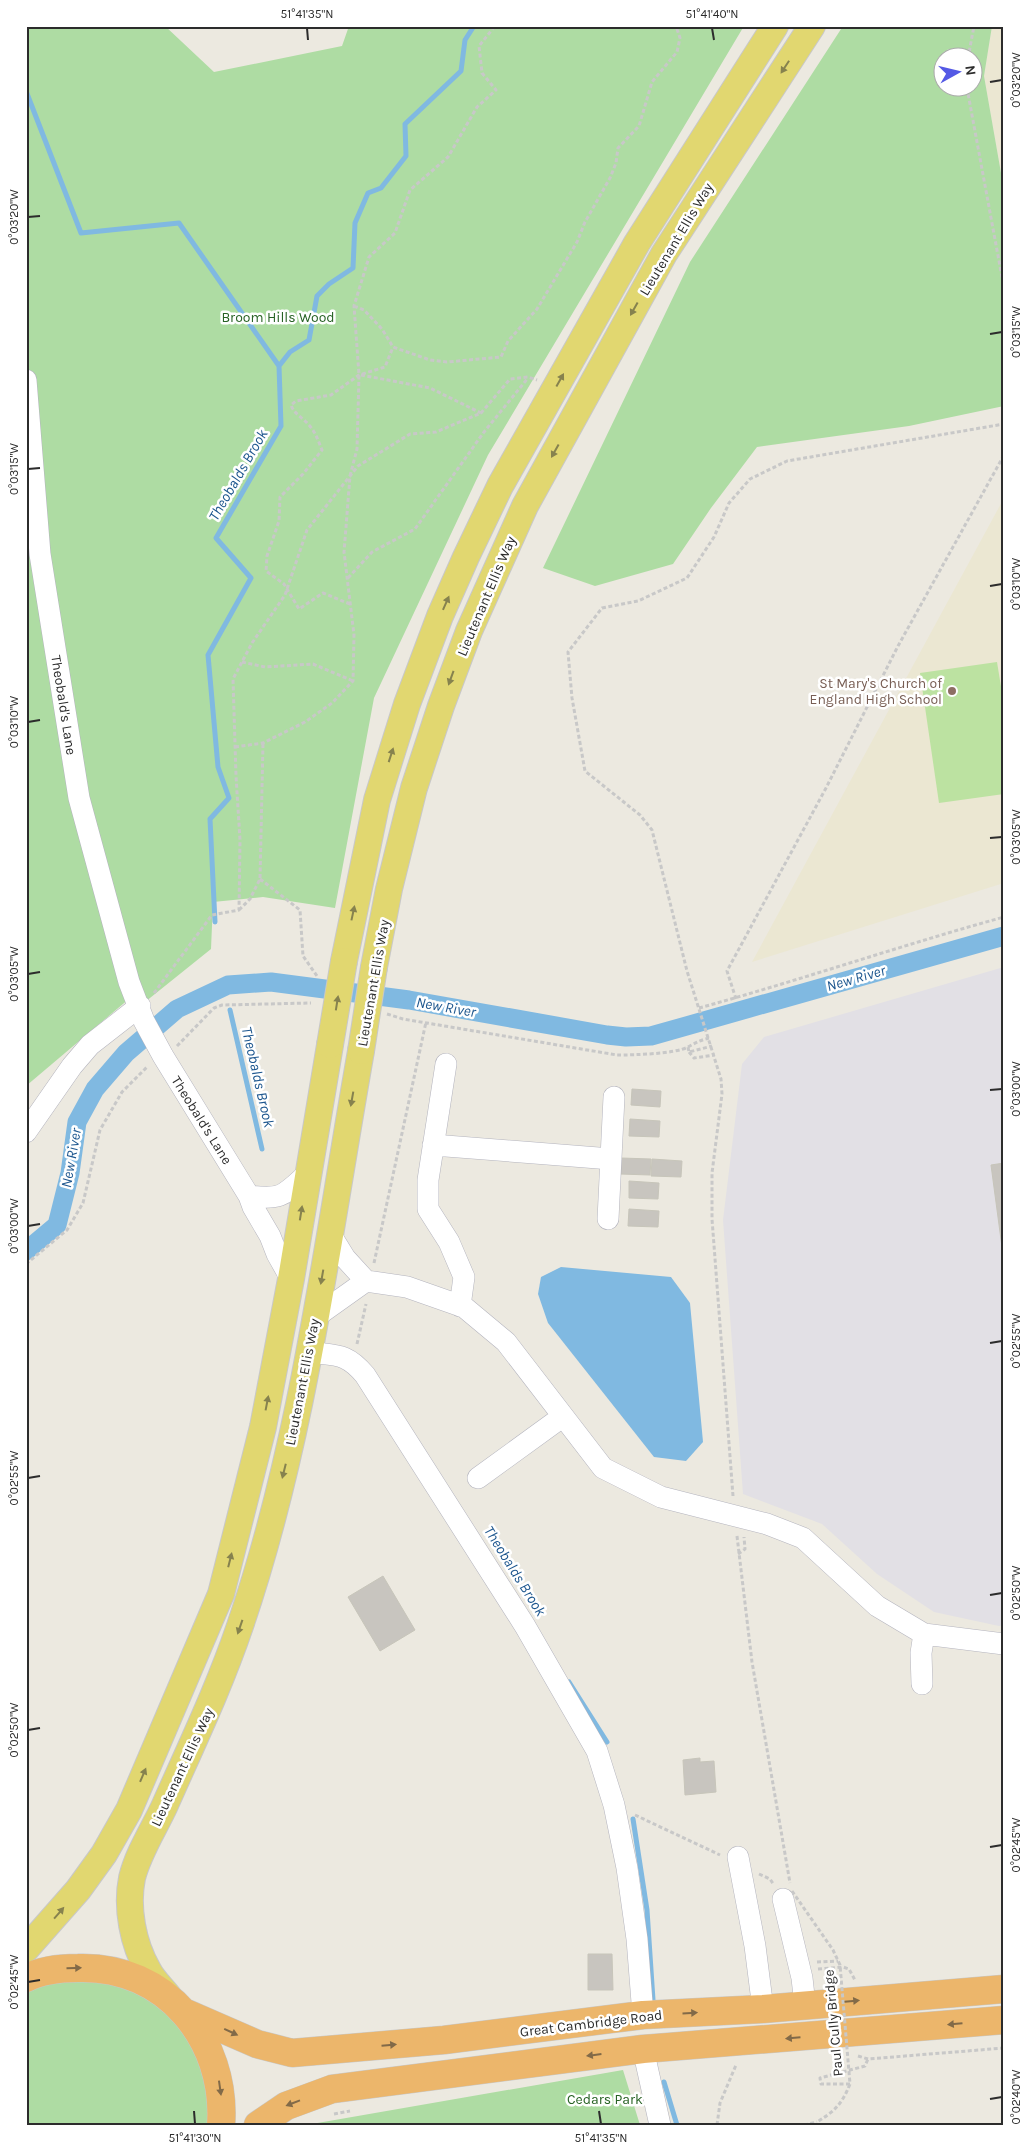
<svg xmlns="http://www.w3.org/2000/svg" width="1030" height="2151" viewBox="0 0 1030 2151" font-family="Karla,sans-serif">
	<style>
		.industrial { fill: #e2e0e5 }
		.education { fill: #ebe7d2 }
		.green { fill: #aedca3; fill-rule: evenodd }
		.pitch { fill: #bce2a1 }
		.water { fill: #80b9e1 }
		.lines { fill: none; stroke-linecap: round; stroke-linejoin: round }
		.stream { stroke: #80b9e1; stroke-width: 5 }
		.canal { stroke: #80b9e1; stroke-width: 19 }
		.building { fill: #c8c5bf; stroke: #c7c5ba }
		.minor-casing { stroke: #b4b4be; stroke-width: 22 }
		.major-casing { stroke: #c8c8c8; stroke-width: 28 }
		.highway-casing { stroke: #c8c8c8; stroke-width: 29 }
		.path { stroke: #c8c8c8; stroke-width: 3; stroke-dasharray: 4 2.5; stroke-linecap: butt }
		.minor { stroke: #fff; stroke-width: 21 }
		.major { stroke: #e1d770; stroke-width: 26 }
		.highway { stroke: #ecb66b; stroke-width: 28 }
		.major-bridge-casing { stroke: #c8c8c8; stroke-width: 28; stroke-linecap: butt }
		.path-bridge { stroke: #c8c8c8; stroke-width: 3; stroke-dasharray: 4 2.5; stroke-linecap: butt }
		.major-bridge { stroke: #e1d770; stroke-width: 26 }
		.oneway { fill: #86824e }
		.oneway2 { fill: #826a48 }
		.ticks { fill: none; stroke: #2c2c2c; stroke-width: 2 }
		.education-dot { fill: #8d6e63; stroke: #fff; stroke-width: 2 }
		.labels { text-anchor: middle; stroke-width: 5; stroke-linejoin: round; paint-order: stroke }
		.street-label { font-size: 14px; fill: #2c2c2c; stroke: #fff }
		.park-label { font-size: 14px; fill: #276224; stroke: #fff }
		.education-label { font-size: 14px; fill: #785e54; stroke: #fff; text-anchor: end }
		.water-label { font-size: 15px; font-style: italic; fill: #1e578f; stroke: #fff }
		.neatline { fill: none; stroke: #2c2c2c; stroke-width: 2 }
		.ticks-label { font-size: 12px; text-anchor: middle; fill: #2c2c2c }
	</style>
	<rect width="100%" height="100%" fill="#ece9e0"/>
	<path class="industrial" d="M1004 967V1625L999 1626 934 1612 877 1574 822 1524 743 1494 723 1220 742 1064 764 1037Z"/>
	<path class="education" d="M992 26H1004V190L984 76Z
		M1004 498V883L752 962Z"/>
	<path class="green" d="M26 26H165L214 72 342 46 349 26H744L488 455 374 698 335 908 263 897 213 902 211 949 140 1006 130 998 26 1086Z
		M843 26H992L984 76 1004 190V406L909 426 757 447 711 508 673 564 595 586 543 568 690 262ZM942 58H972V88H942Z
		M95 1978 148 1997 176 2021 197 2053 208 2089V2125H26V1988L38 1983Z
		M623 2070 640 2125H306Z"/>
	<path class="pitch" d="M997 662 1004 705V794L939 803 920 673Z"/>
	<path class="water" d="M561 1267 671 1277 690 1303 703 1442 686 1461 654 1457 548 1323 538 1294 541 1277Z"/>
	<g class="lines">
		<path class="stream" d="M26 91 81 233 179 223 279 366
			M215 922 210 819 229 798 218 767 208 655 251 578 216 538 281 426 279 366 290 352 309 340 317 296 329 284 353 268 355 223 368 193 381 188 406 156 405 124 461 71 465 40 474 26
			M230 1010 262 1149
			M569 1682 607 1742
			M633 1819 647 1910 653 2000
			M664 2082 677 2125"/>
		<path class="canal" d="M26 1251 57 1225 70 1173 77 1122 95 1089 126 1053 177 1009 228 985 271 982 409 1000 607 1035 626 1037 651 1036 1004 936"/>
	</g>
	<path class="building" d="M632 1089 661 1091 660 1107 631 1105Z
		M630 1119 660 1121 659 1137 629 1136Z
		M621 1158 651 1159 650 1175 620 1174Z
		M652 1159 682 1161 681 1177 651 1176Z
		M1004 1163V1262L991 1165Z
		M629 1181 659 1183 658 1199 629 1198Z
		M629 1209 659 1211 658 1227 628 1226Z
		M383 1576 415 1630 380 1651 348 1597Z
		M700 1758V1762L714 1761 716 1792 685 1795 683 1760Z
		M588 1954H612L613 1990H588Z"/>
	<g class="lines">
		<g class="minor-casing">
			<path id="minor" d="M26 380 40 554 79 798 129 982 144 1021 163 1056 249 1196 253 1207 270 1236 277 1254 291 1279
				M446 1064 428 1180V1209L449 1242 464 1277 460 1306
				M26 1132 72 1066 90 1045 140 1006
				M433 1145 611 1159
				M249 1196C282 1200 283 1196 307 1174
				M608 1219 614 1097
				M329 1232 345 1258 366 1281 407 1287 464 1307 506 1342 603 1468 661 1497 767 1524 803 1538 877 1606 924 1634 1004 1644
				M314 1318 366 1281
				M308 1352C336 1356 346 1352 365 1375L525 1626 597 1751 614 1805 627 1868 637 1939 643 2015
				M478 1478 562 1417
				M922 1684 921 1653 924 1634
				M738 1857 755 1946 763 2009
				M783 1899 802 1978 805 2005
				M643 2049 660 2125"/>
		</g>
		<g class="major-casing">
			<path id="major" d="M344 961 377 800 407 704 440 616 466 557 500 486 637 243 775 26
				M374 967 389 889 414 788 441 706 469 631 525 506 664 254 812 26
				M26 1949 78 1890 104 1854 129 1810 221 1594 263 1427 291 1279 330 1045
				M169 1997C162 1988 153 1980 148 1970 133 1944 126 1908 132 1878 138 1853 154 1829 165 1805 191 1746 219 1688 240 1626 303 1442 327 1243 361 1051"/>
		</g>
		<g class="highway-casing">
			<path id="highway" d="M26 1978C42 1970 61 1968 78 1968 166 1965 227 2040 221 2125
				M186 2013 257 2044 292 2053 444 2040 643 2015 763 2009 1004 1989
				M258 2125 286 2106 332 2089 643 2049 1004 2020"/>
		</g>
		<path class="path" d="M968 58 974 26
			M967 88 1004 288
			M354 306 364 310 382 329 393 347 430 360 447 362 501 357 508 341 537 309 577 242 585 222 610 178 616 163 618 148 639 126 652 82 677 52 680 38 676 26
			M361 375 430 388 481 413
			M348 578 372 552 415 529 484 432 528 378
			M350 604 323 593 299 609 284 584 266 571 267 556 279 521 280 497 303 474 322 450C318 440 315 431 308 424 302 417 294 414 291 405L296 401 331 395 359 375 385 367 393 347
			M242 662 265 667 313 664 353 681
			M235 747 263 743 305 722 332 703 353 681 354 635 344 552 350 476 357 449 359 375 354 306 369 257 395 233 410 190 448 157 477 107 496 90 482 73 479 46 495 26
			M260 879 300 910 303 956 317 976
			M239 910 250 899 260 879 263 743
			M154 993 212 915 239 910 240 840 236 776 233 679 252 643 285 595 307 530 358 466 410 434 436 432 481 413 510 379 528 377 537 380
			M736 999 727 971 826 788 898 646 1004 455
			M699 1008C801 980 902 945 1004 917
			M387 1014 403 1019 617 1055C633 1055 675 1054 688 1047 695 1043 701 1040 709 1038
			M177 1046 214 1008 222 1005 311 1003
			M688 1047 689 1052 712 1046
			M689 1052 694 1058 715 1055
			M374 1263 426 1022
			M26 1264 67 1230 83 1203 100 1130 122 1092 147 1067
			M357 1344 366 1304
			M733 1496 712 1219V1173L722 1094 721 1079 687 971 652 830 640 815 585 771 572 698 568 652 602 608 638 601 687 578 714 537 729 503 750 479 787 461 1004 424
			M737 1536 752 1662 790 1883
			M738 1554 745 1549 744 1537
			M635 1815 720 1855
			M759 1874 770 1879 774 1885
			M817 1962 838 1961
			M818 1969 843 1967 849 1969 855 1980
			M858 2056 868 2059 1004 2048
			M850 2084H821L820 2078 865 2066 868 2059
			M334 2114 350 2111
			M717 2125 720 2103 736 2065
			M804 2125 817 2122"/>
		<use href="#minor" class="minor"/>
		<use href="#major" class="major"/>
		<use href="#highway" class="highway"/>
		<g class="major-bridge-casing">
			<path id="major-bridge" d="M330 1045 344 961
				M361 1051 374 967"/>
		</g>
		<path class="path-bridge" d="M792 1891 833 1950 840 1965 850 2084C842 2104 835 2111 817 2122"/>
		<use href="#major-bridge" class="major-bridge"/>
	</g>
	<defs><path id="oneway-solid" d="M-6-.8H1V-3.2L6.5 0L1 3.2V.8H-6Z" transform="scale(1.25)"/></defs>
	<g class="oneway">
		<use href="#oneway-solid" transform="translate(785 67) rotate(123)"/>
		<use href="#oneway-solid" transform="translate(634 309) rotate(119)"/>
		<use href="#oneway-solid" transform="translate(560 380) rotate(-61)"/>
		<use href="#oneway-solid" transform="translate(555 451) rotate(119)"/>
		<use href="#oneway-solid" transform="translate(446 603) rotate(-66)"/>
		<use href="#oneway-solid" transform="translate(451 678) rotate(110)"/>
		<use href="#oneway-solid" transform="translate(391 755) rotate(-72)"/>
		<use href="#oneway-solid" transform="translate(353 913) rotate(-78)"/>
		<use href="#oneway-solid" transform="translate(337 1003) rotate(-81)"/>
		<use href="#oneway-solid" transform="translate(352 1099) rotate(100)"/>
		<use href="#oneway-solid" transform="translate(301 1213) rotate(-81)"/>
		<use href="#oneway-solid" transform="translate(322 1277) rotate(100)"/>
		<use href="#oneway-solid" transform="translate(267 1403) rotate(-79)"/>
		<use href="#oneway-solid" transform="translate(284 1471) rotate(104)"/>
		<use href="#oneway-solid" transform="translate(230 1560) rotate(-76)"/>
		<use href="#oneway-solid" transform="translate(240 1627) rotate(109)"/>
		<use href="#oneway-solid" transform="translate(143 1775) rotate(-67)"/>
		<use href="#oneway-solid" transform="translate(59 1913) rotate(-49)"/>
	</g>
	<g class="oneway2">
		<use href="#oneway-solid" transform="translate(74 1968) rotate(-2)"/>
		<use href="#oneway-solid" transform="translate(852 2001) rotate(-5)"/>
		<use href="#oneway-solid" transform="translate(690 2013) rotate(-3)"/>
		<use href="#oneway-solid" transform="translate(955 2024) rotate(175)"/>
		<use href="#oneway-solid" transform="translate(231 2032) rotate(25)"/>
		<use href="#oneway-solid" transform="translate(793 2038) rotate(175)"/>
		<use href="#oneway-solid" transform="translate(389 2045) rotate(-5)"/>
		<use href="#oneway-solid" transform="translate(594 2055) rotate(173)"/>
		<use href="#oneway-solid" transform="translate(220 2088) rotate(82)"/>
		<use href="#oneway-solid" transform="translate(293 2103) rotate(159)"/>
	</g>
	<path class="ticks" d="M307 28 308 40M712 28 714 40M990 82 1002 80M28 217 40 216M990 334 1002 332M28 469 40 468M990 586 1002 584M28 722 40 720M990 838 1002 837M28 974 40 972M990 1090 1002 1089M28 1226 40 1224M990 1343 1002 1341M28 1478 40 1476M990 1595 1002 1593M28 1730 40 1728M990 1847 1002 1845M28 1982 40 1980M990 2099 1002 2097M194 2111 195 2124M599 2111 601 2124"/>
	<circle class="education-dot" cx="952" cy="691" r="5"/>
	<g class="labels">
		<g class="street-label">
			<text transform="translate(676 239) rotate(-59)" y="5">Lieutenant Ellis Way</text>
			<text transform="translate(486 596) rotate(-67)" y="5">Lieutenant Ellis Way</text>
			<text transform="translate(64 705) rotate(81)" y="5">Theobald's Lane</text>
			<text transform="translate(373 983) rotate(-80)" y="5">Lieutenant Ellis Way</text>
			<text transform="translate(202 1120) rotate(58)" y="5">Theobald's Lane</text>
			<text transform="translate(302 1382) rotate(-79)" y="5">Lieutenant Ellis Way</text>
			<text transform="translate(182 1767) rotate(-65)" y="5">Lieutenant Ellis Way</text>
			<text transform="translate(591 2023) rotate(-7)" y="5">Great Cambridge Road</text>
			<text transform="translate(833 2023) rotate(-95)" y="5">Paul Cully Bridge</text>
		</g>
		<g class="park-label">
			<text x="278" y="322">Broom Hills Wood</text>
			<text x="605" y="2104">Cedars Park</text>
		</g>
		<g class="education-label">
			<text x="942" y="688">St Mary's Church of<tspan x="942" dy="16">England High School</tspan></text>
		</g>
		<g class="water-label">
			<text transform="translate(238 475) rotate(-60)" y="5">Theobalds Brook</text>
			<text transform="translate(856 978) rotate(-16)" y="5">New River</text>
			<text transform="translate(446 1007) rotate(10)" y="5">New River</text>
			<text transform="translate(258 1077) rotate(77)" y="5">Theobalds Brook</text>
			<text transform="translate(71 1158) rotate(-80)" y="5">New River</text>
			<text transform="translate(515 1571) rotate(58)" y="5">Theobalds Brook</text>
		</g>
	</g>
	<rect width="1030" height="2151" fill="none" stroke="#ffffff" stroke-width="55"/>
	<g transform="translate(958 72) rotate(82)"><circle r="24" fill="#ffffff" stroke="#ababab"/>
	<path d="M0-4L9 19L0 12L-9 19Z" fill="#5459e5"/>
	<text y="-8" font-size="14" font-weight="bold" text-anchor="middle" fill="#2c2c2c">N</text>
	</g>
	<rect x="28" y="28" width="974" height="2096" class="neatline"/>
	<g class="ticks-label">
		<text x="307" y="18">51°41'35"N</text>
		<text x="712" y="18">51°41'40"N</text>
		<text transform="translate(1016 80) rotate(-90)" y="4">0°03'20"W</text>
		<text transform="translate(14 217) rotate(-90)" y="4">0°03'20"W</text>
		<text transform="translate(1016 332) rotate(-90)" y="4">0°03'15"W</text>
		<text transform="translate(14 469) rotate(-90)" y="4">0°03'15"W</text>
		<text transform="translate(1016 584) rotate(-90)" y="4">0°03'10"W</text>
		<text transform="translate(14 722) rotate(-90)" y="4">0°03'10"W</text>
		<text transform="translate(1016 837) rotate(-90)" y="4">0°03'05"W</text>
		<text transform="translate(14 974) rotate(-90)" y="4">0°03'05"W</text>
		<text transform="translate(1016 1089) rotate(-90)" y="4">0°03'00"W</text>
		<text transform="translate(14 1226) rotate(-90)" y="4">0°03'00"W</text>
		<text transform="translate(1016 1341) rotate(-90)" y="4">0°02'55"W</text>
		<text transform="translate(14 1478) rotate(-90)" y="4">0°02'55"W</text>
		<text transform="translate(1016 1593) rotate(-90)" y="4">0°02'50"W</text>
		<text transform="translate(14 1730) rotate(-90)" y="4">0°02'50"W</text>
		<text transform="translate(1016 1845) rotate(-90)" y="4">0°02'45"W</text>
		<text transform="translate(14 1982) rotate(-90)" y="4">0°02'45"W</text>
		<text transform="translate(1016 2097) rotate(-90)" y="4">0°02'40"W</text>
		<text x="195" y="2142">51°41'30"N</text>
		<text x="601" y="2142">51°41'35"N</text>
	</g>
</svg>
